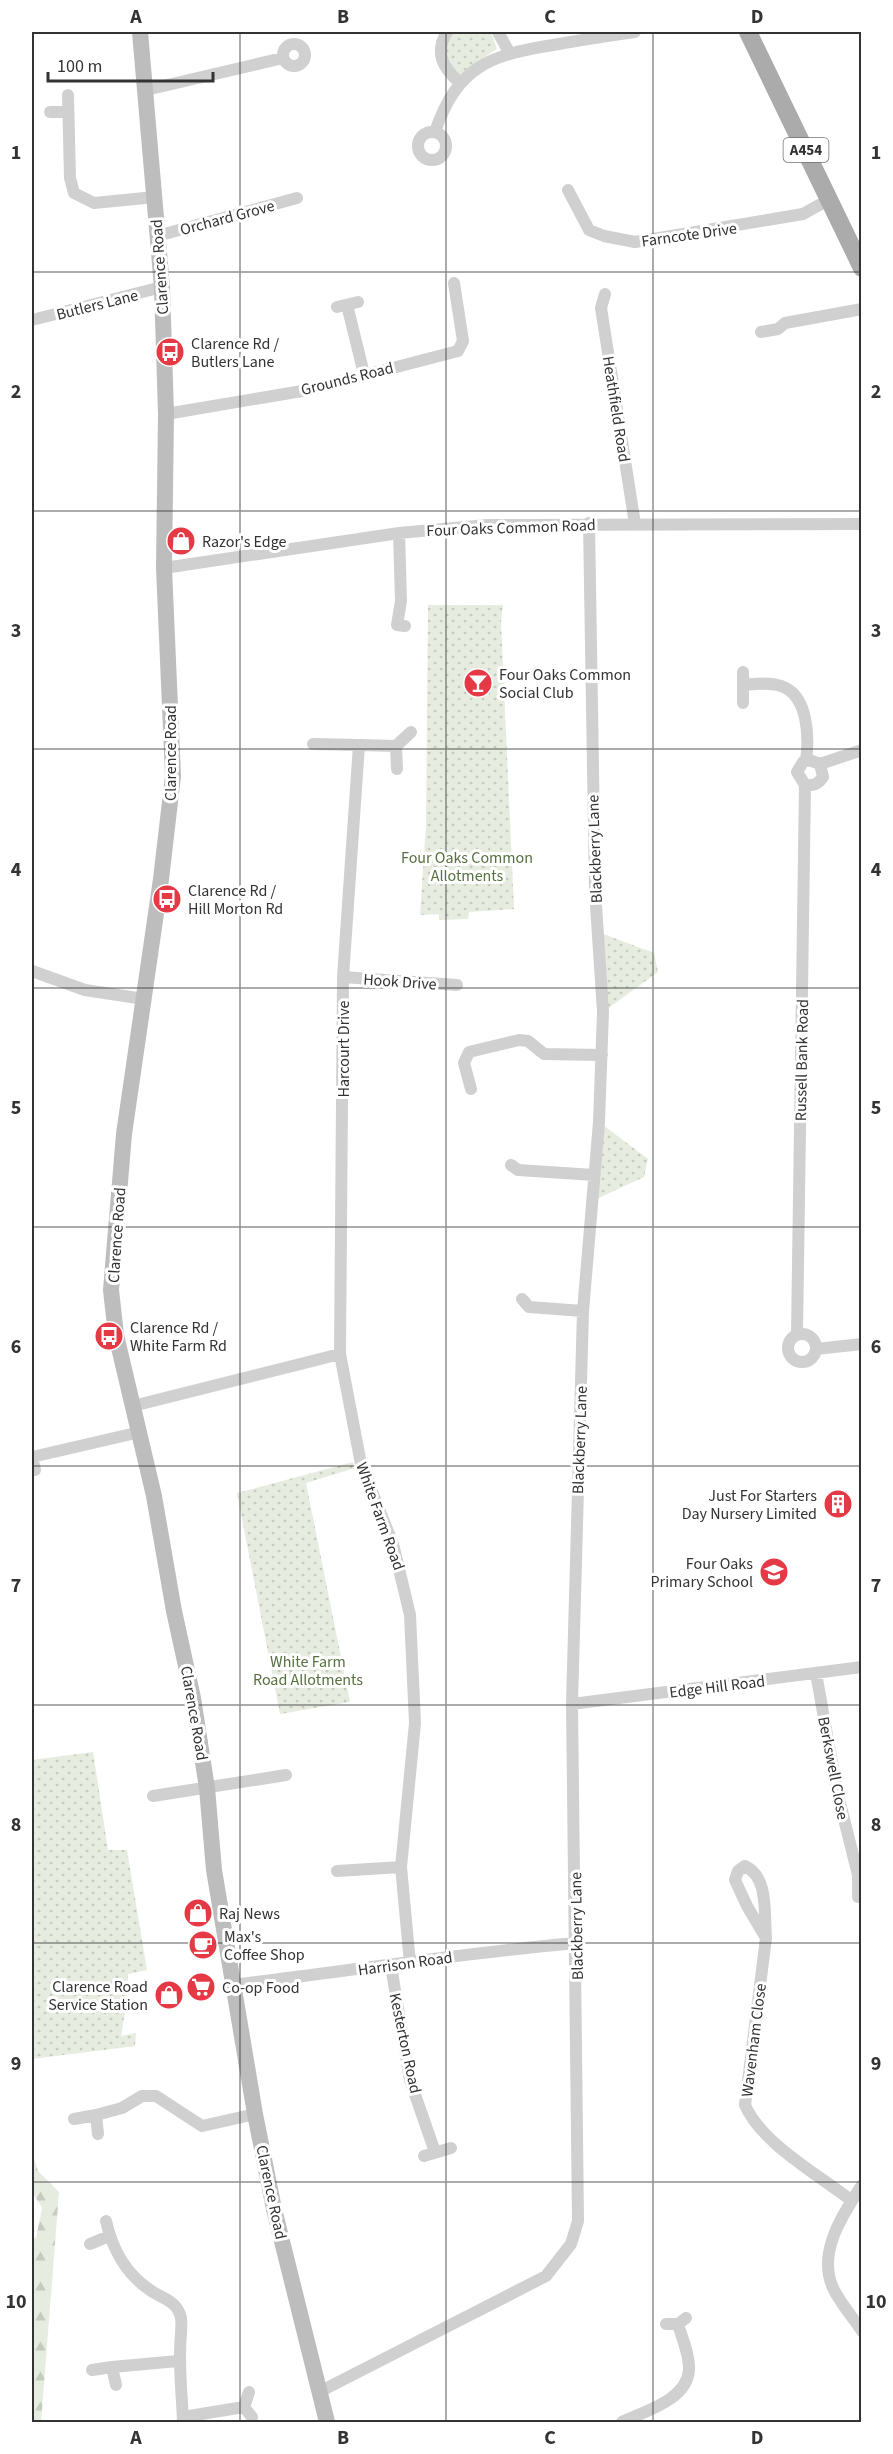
<svg xmlns="http://www.w3.org/2000/svg" width="893" height="2454" viewBox="0 0 893 2454" font-family="'Source Sans 3',sans-serif">
	<style>
		.green { fill: url(#green-dots) }
		.forest { fill: url(#forest-firs) }
		.lines { fill: none; stroke-linecap: round; stroke-linejoin: round }
		.street { stroke: #d0d0d0; stroke-width: 12 }
		.secondary { stroke: #bdbdbd; stroke-width: 16 }
		.primary { stroke: #ababab; stroke-width: 18 }
		.grid { fill: none; stroke: #333; stroke-width: 1.5; stroke-opacity: 0.55 }
		.labels { text-anchor: middle; stroke-width: 6; stroke-linejoin: round; paint-order: stroke }
		.shield { fill: #fff; stroke: #707070; stroke-width: 1.5 }
		.shield-label { font-size: 15px; font-weight: bold; fill: #333 }
		.street-label { font-size: 16px; fill: #333; stroke: #fff }
		.poi-label { font-size: 16px; fill: #333; stroke: #fff; text-anchor: start }
		.park-label { font-size: 16px; fill: #56703f; stroke: #fff }
		.neatline { fill: none; stroke: #333; stroke-width: 2 }
		.grid-label { font-size: 20px; text-anchor: middle; font-weight: bold; fill: #333 }
	</style>
	<defs>
		<pattern id="green-dots" width="8" height="8" patternUnits="userSpaceOnUse" patternTransform="scale(1.5)"><rect width="8" height="8" fill="#e6ecdf"/><path d="M2 2h.1M6 6h.1" fill="none" stroke="#c6cbc0" stroke-width="1.8" stroke-linecap="round"/></pattern>
		<pattern id="forest-firs" width="22" height="20" patternUnits="userSpaceOnUse" patternTransform="scale(1.5)"><rect width="22" height="20" fill="#e6ecdf"/><path d="M5 1l3.5 6h-7zM16 11l3.5 6h-7z" fill="#c6cbc0"/></pattern>
	</defs>
	<rect width="100%" height="100%" fill="#fff"/>
	<path class="green" d="M451 32H491L497 49C487 54 465 75 456 76L444 59Z
		M428 605H503L501 622 514 909 469 912 468 919 439 920V914L420 915 426 825Z
		M598 932 654 953 658 972 603 1012Z
		M599 1122 648 1159 644 1177 592 1201Z
		M353 1462 355 1468 306 1483 350 1702 280 1714 237 1493Z
		M93 1752 108 1850H127L147 1970 128 1974 127 2000 121 2036 136 2033 135 2046 32 2059V1760Z"/>
	<path class="forest" d="M32 2152 38 2171 59 2192 41 2422H32V2238H36L42 2208 32 2192Z"/>
	<g class="lines">
		<path class="street" d="M447 32C434 53 443 68 460 83
			M498 32 509 52
			M283 55a11 11 0 1 1 22 0a11 11 0 1 1-22 0Z
			M146 90 283 58
			M68 95 70 178 74 193 94 203 155 197
			M50 112H67
			M435 132C457 67 489 55 553 45 580 40 608 36 635 32
			M418 146a14 14 0 1 1 28 0a14 14 0 1 1-28 0Z
			M568 190 589 230 604 236 635 242 803 214 830 199
			M157 236 297 198
			M605 294 601 308 635 524
			M347 305 364 374
			M337 307 358 302
			M32 320 162 287
			M761 332 778 329 785 323 862 309
			M166 414 308 390 458 351 463 341 454 283
			M399 533 401 601 397 625 405 626
			M164 568 399 533 487 525 862 524
			M743 685C756 684 769 682 781 686 809 695 809 739 806 761
			M743 703V672
			M313 744 359 745
			M396 746 397 769
			M820 764 823 777C818 784 814 786 805 785L797 772 803 762 809 760 820 764 862 750
			M32 971 85 990 144 999
			M343 977 457 985
			M471 1089 464 1063 469 1052 519 1040 528 1041 544 1054 602 1055
			M511 1165 518 1170 594 1175
			M522 1299 529 1307 583 1311
			M797 1334 805 785
			M788 1348a14 14 0 1 1 28 0a14 14 0 1 1-28 0Z
			M816 1349 862 1344
			M340 1354 343 977 359 745 396 746 411 732
			M133 1406 340 1354 361 1464 393 1544 410 1615 415 1723 401 1867 410 1963
			M35 1470 32 1457 140 1432
			M816 1673 837 1791 858 1875V1897
			M572 1704 862 1667
			M153 1796 286 1775
			M337 1871 401 1867
			M766 1938C764 1914 769 1877 745 1866L738 1871 735 1880 747 1906 766 1938 745 2105C761 2143 819 2175 852 2201
			M391 1966 410 2080 435 2152
			M233 1985C348 1971 462 1953 576 1943
			M74 2119 96 2115
			M98 2134 96 2115 122 2108 142 2096H156L202 2126 255 2114
			M424 2156 451 2148
			M862 2185C842 2216 815 2255 835 2292 843 2306 853 2318 862 2331
			M106 2221C112 2248 126 2274 150 2290 159 2297 174 2300 179 2312 183 2319 181 2327 181 2334 178 2365 182 2392 183 2422
			M90 2244 109 2236
			M666 2324H678L686 2318
			M112 2367 178 2361
			M92 2370 112 2367 116 2385
			M249 2392 244 2407 252 2417
			M319 2392 546 2276 571 2244 578 2221 572 1704 583 1311 599 1122 603 1012 595 890 589 523
			M183 2417 244 2407
			M622 2422C645 2411 687 2400 689 2370 690 2356 682 2338 678 2324"/>
		<path class="secondary" d="M140 32 162 287 166 414 164 568 173 776 161 879 124 1134 111 1290 116 1335 154 1496 174 1611 193 1698 207 1788 214 1870 255 2114 274 2209 327 2422"/>
		<path class="primary" d="M748 32 862 268"/>
	</g>
	<path class="grid" d="M240 32V2422M446 32V2422M653 32V2422M32 272H862M32 511H862M32 749H862M32 988H862M32 1227H862M32 1466H862M32 1705H862M32 1943H862M32 2182H862"/>
	<defs>
		<g id="bus-disc" transform="scale(1.5)"><circle r="9.5" fill="#e63946" stroke="#fff"/><path d="M-5-6H5V4H4V6H2V4H-2V6H-4V4H-5ZM-3.5-4V0h7V-4ZM-3.5 1.2v1.5H-2V1.2ZM2 1.2v1.5H3.5V1.2Z" fill="#fff"/></g>
		<g id="shop-disc" transform="scale(1.5)"><circle r="9.5" fill="#e63946" stroke="#fff"/><path d="M-5-2.5h2.3a2.7 3.5 0 0 1 5.4 0H5L5.5 6h-11ZM-1.5-2.5h3a1.5 2.3 0 0 0-3 0Z" fill="#fff"/></g>
		<g id="bar-disc" transform="scale(1.5)"><circle r="9.5" fill="#e63946" stroke="#fff"/><path d="M-6-5H6L.8 .8V4.5H3.5V6h-7V4.5H-.8V.8Z" fill="#fff"/></g>
		<g id="building-disc" transform="scale(1.5)"><circle r="9.5" fill="#e63946" stroke="#fff"/><path d="M-4-6H4V6H1V3H-1V6H-4ZM-2.5-4.3h1.7v1.8h-1.7ZM.8-4.3h1.7v1.8H.8ZM-2.5-1h1.7V.8h-1.7ZM.8-1h1.7V.8H.8Z" fill="#fff"/></g>
		<g id="school-disc" transform="scale(1.5)"><circle r="9.5" fill="#e63946" stroke="#fff"/><path d="M0-5L7-2L0 1L-7-2ZM-4 1L0 2.5L4 1V4Q0 6-4 4Z" fill="#fff"/></g>
		<g id="cafe-disc" transform="scale(1.5)"><circle r="9.5" fill="#e63946" stroke="#fff"/><path d="M-5.5-4.5H6V0H3Q3 3.5 0 3.5H-2.5Q-5.5 3.5-5.5 0ZM3-3.2v2h1.7v-2ZM-6 4.5H4V6H-6Z" fill="#fff"/></g>
		<g id="supermarket-disc" transform="scale(1.5)"><circle r="9.5" fill="#e63946" stroke="#fff"/><path d="M-6-5.5h2.5l.6 2H6L4.5 2H-2.5L-4.4-4H-6ZM-1.5 3.2a1.3 1.3 0 1 0 .1 0ZM3 3.2a1.3 1.3 0 1 0 .1 0Z" fill="#fff"/></g>
	</defs>
	<g fill-rule="evenodd">
		<use href="#bus-disc" x="170" y="352"/>
		<use href="#shop-disc" x="181" y="541"/>
		<use href="#bar-disc" x="478" y="683"/>
		<use href="#bus-disc" x="167" y="899"/>
		<use href="#bus-disc" x="109" y="1336"/>
		<use href="#building-disc" x="838" y="1504"/>
		<use href="#school-disc" x="774" y="1572"/>
		<use href="#shop-disc" x="198" y="1913"/>
		<use href="#cafe-disc" x="203" y="1945"/>
		<use href="#supermarket-disc" x="201" y="1987"/>
		<use href="#shop-disc" x="169" y="1995"/>
	</g>
	<g class="labels">
		<rect class="shield" x="783.5" y="138" width="45" height="24" rx="4.5"/>
		<g class="shield-label">
			<text x="806" y="155">A454</text>
		</g>
		<g class="street-label">
			<text transform="translate(227 217) rotate(-15)" y="6">Orchard Grove</text>
			<text transform="translate(689 234) rotate(-8)" y="6">Farncote Drive</text>
			<text transform="translate(159 267) rotate(-94)" y="6">Clarence Road</text>
			<text transform="translate(97 304) rotate(-14)" y="6">Butlers Lane</text>
			<text transform="translate(347 378) rotate(-14)" y="6">Grounds Road</text>
			<text transform="translate(617 409) rotate(81)" y="6">Heathfield Road</text>
			<text transform="translate(511 527) rotate(-2)" y="6">Four Oaks Common Road</text>
			<text transform="translate(170 753) rotate(-90)" y="6">Clarence Road</text>
			<text transform="translate(594 849) rotate(-92)" y="6">Blackberry Lane</text>
			<text transform="translate(400 981) rotate(4)" y="6">Hook Drive</text>
			<text transform="translate(343 1049) rotate(-90)" y="6">Harcourt Drive</text>
			<text transform="translate(801 1060) rotate(-89)" y="6">Russell Bank Road</text>
			<text transform="translate(116 1235) rotate(-86)" y="6">Clarence Road</text>
			<text transform="translate(579 1440) rotate(-88)" y="6">Blackberry Lane</text>
			<text transform="translate(381 1516) rotate(70)" y="6">White Farm Road</text>
			<text transform="translate(717 1686) rotate(-7)" y="6">Edge Hill Road</text>
			<text transform="translate(195 1713) rotate(80)" y="6">Clarence Road</text>
			<text transform="translate(834 1768) rotate(79)" y="6">Berkswell Close</text>
			<text transform="translate(576 1926) rotate(-91)" y="6">Blackberry Lane</text>
			<text transform="translate(405 1963) rotate(-8)" y="6">Harrison Road</text>
			<text transform="translate(753 2040) rotate(-83)" y="6">Wavenham Close</text>
			<text transform="translate(406 2043) rotate(78)" y="6">Kesterton Road</text>
			<text transform="translate(272 2192) rotate(78)" y="6">Clarence Road</text>
		</g>
		<g class="poi-label">
			<text x="191" y="349">Clarence Rd /<tspan x="191" dy="18">Butlers Lane</tspan></text>
			<text x="202" y="547">Razor's Edge</text>
			<text x="499" y="680">Four Oaks Common<tspan x="499" dy="18">Social Club</tspan></text>
			<text x="188" y="896">Clarence Rd /<tspan x="188" dy="18">Hill Morton Rd</tspan></text>
			<text x="130" y="1333">Clarence Rd /<tspan x="130" dy="18">White Farm Rd</tspan></text>
			<text x="817" y="1501" text-anchor="end">Just For Starters<tspan x="817" dy="18">Day Nursery Limited</tspan></text>
			<text x="753" y="1569" text-anchor="end">Four Oaks<tspan x="753" dy="18">Primary School</tspan></text>
			<text x="219" y="1919">Raj News</text>
			<text x="224" y="1942">Max's<tspan x="224" dy="18">Coffee Shop</tspan></text>
			<text x="148" y="1992" text-anchor="end">Clarence Road<tspan x="148" dy="18">Service Station</tspan></text>
			<text x="222" y="1993">Co-op Food</text>
		</g>
		<g class="park-label">
			<text x="467" y="863">Four Oaks Common<tspan x="467" dy="18">Allotments</tspan></text>
			<text x="308" y="1667">White Farm<tspan x="308" dy="18">Road Allotments</tspan></text>
		</g>
	</g>
	<rect width="893" height="2454" fill="none" stroke="#ffffff" stroke-width="66"/>
	<path d="M48 72v9h165v-9" fill="none" stroke="#333333" stroke-width="3"/>
	<text x="57" y="72" font-size="18" fill="#333333" stroke="#ffffff" stroke-width="4.5" paint-order="stroke">100 m</text>
	<rect x="33" y="33" width="827" height="2388" class="neatline"/>
	<g class="grid-label">
		<text x="136" y="23">A</text>
		<text x="343" y="23">B</text>
		<text x="550" y="23">C</text>
		<text x="757" y="23">D</text>
		<text x="16" y="159">1</text>
		<text x="876" y="159">1</text>
		<text x="16" y="398">2</text>
		<text x="876" y="398">2</text>
		<text x="16" y="637">3</text>
		<text x="876" y="637">3</text>
		<text x="16" y="876">4</text>
		<text x="876" y="876">4</text>
		<text x="16" y="1114">5</text>
		<text x="876" y="1114">5</text>
		<text x="16" y="1353">6</text>
		<text x="876" y="1353">6</text>
		<text x="16" y="1592">7</text>
		<text x="876" y="1592">7</text>
		<text x="16" y="1831">8</text>
		<text x="876" y="1831">8</text>
		<text x="16" y="2070">9</text>
		<text x="876" y="2070">9</text>
		<text x="16" y="2308">10</text>
		<text x="876" y="2308">10</text>
		<text x="136" y="2444">A</text>
		<text x="343" y="2444">B</text>
		<text x="550" y="2444">C</text>
		<text x="757" y="2444">D</text>
	</g>
</svg>
